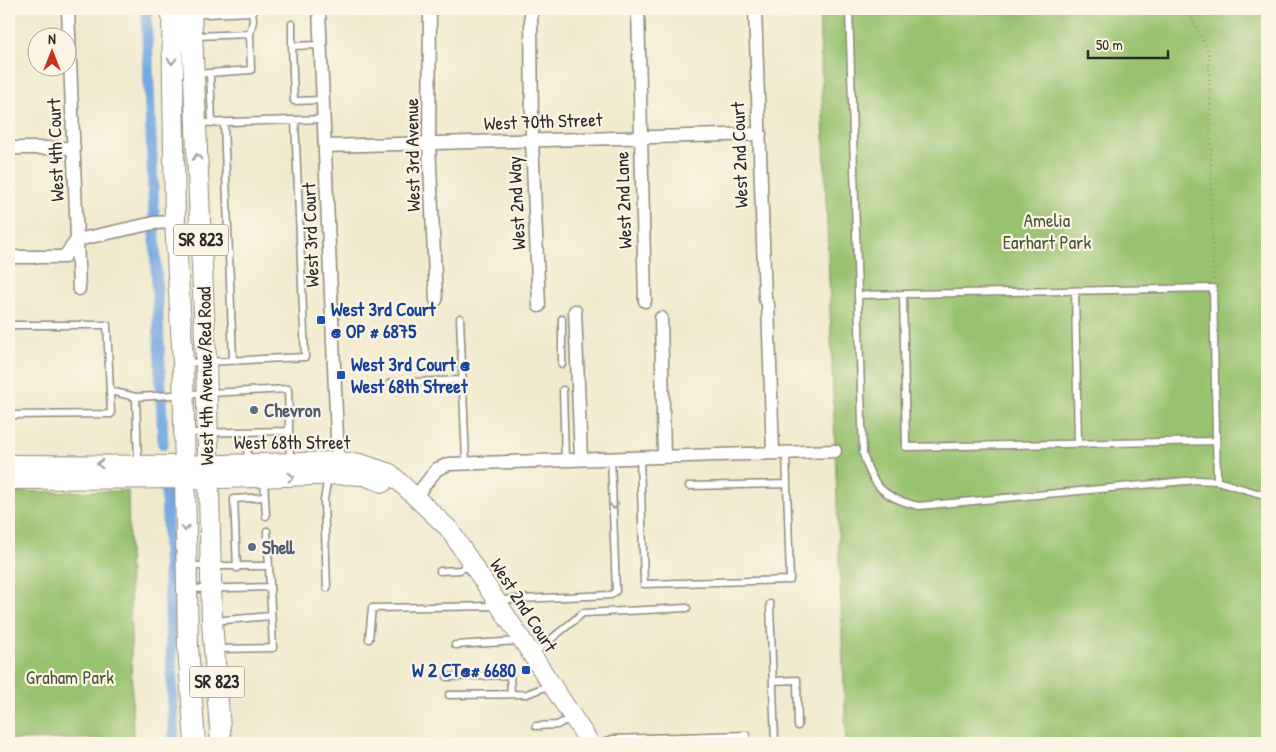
<svg xmlns="http://www.w3.org/2000/svg" width="1276" height="752" viewBox="0 0 1276 752" font-family="'Patrick Hand',sans-serif">
	<style>
		.green { fill: #99c26f; stroke: #62764d }
		.lines { fill: none; stroke-linecap: round; stroke-linejoin: round }
		.canal { stroke: #74a8e1; stroke-width: 11 }
		.lane-casing { stroke: #8e8a7c; stroke-width: 9 }
		.street-casing { stroke: #8e8a7c; stroke-width: 15 }
		.secondary-casing { stroke: #8e8a7c; stroke-width: 20 }
		.primary-casing { stroke: #8e8a7c; stroke-width: 22 }
		.path { stroke: #8e8a7c; stroke-width: 2; stroke-dasharray: 1 4; stroke-linecap: butt }
		.lane { stroke: #fff; stroke-width: 6 }
		.street { stroke: #fff; stroke-width: 12 }
		.secondary { stroke: #fff; stroke-width: 18 }
		.primary { stroke: #fff; stroke-width: 20 }
		.oneway { stroke: #a0a0a0 }
		.transit-dot { fill: #1a4fb4; stroke: #fcf5e5; stroke-width: 2 }
		.service-dot { fill: #5c6f8a; stroke: #fcf5e5; stroke-width: 2 }
		.labels { text-anchor: middle; stroke-width: 4.5; stroke-linejoin: round; paint-order: stroke }
		.shield { fill: #fcf5e5; stroke: #6a6863; stroke-width: 1 }
		.shield-label { font-size: 18px; font-weight: bold; fill: #2b2b2b }
		.street-label { font-size: 19px; fill: #2b2b2b; stroke: #fcf5e5 }
		.park-label { font-size: 19px; fill: #4c583f; stroke: #fcf5e5 }
		.transit-label { font-size: 19px; font-weight: bold; fill: #164399; stroke: #fcf5e5; text-anchor: start }
		.service-label { font-size: 19px; font-weight: bold; fill: #4e5e75; stroke: #fcf5e5; text-anchor: start }
	</style>
	<rect width="100%" height="100%" fill="#fcf5e5"/>
	<filter id="ink" filterUnits="userSpaceOnUse"><feTurbulence type="fractalNoise" baseFrequency=".02" numOctaves="2"/><feDisplacementMap in="SourceGraphic" scale="10" xChannelSelector="R" yChannelSelector="G"/><feConvolveMatrix kernelMatrix="1 2 1 2 8 2 1 2 1" color-interpolation-filters="sRGB"/></filter>
	<filter id="wash" filterUnits="userSpaceOnUse"><feTurbulence type="fractalNoise" baseFrequency=".0096" numOctaves="4" result="noise"/><feDisplacementMap in="SourceGraphic" scale="20" xChannelSelector="R" yChannelSelector="G"/><feGaussianBlur stdDeviation="1.12" result="paint"/><feColorMatrix in="noise" values="0 0 0 0 0 0 0 0 0 0 0 0 0 0 0 0 0 1.4 0 .05"/><feComposite in="paint" operator="in"/></filter>
	<g filter="url(#wash)">
		<rect width="100%" height="100%" fill="#f1eace"/>
		<path class="green" d="M819 9H1267V743H846Z
			M128 491 133 738 9 740V492Z"/>
		<g class="lines">
			<path class="canal" d="M146 9 163 444
				M166 489 174 743"/>
		</g>
	</g>
	<g filter="url(#ink)">
		<g class="lines">
			<g class="lane-casing">
				<path id="lane" d="M849 9 863 454C873 487 884 498 919 506L1196 480 1217 481 1267 496
					M292 24V46L320 45
					M194 36 250 34
					M292 46 294 101 323 100
					M210 73 212 123
					M195 74 251 70 250 34 253 21 252 9
					M198 123 324 119
					M224 123 233 360
					M1075 291 1078 443
					M903 294 906 447 1216 441
					M858 295 1213 288 1217 481
					M460 318 466 462
					M562 319V364
					M9 325H107L110 391 136 397
					M184 363 305 357 295 120
					M390 383 462 380
					M563 390 565 459
					M9 415 111 414 110 391
					M246 432 248 463
					M188 433 289 431
					M640 457 644 584 790 580 786 452
					M138 463 136 397 288 389 290 461
					M264 480 266 516
					M689 486 787 484
					M267 531 269 566
					M188 566H269L273 648 215 649
					M237 568 234 499 265 497
					M440 571 460 570 470 564
					M327 588 324 500 328 477
					M189 589 270 587
					M498 600 611 595 616 591 611 458
					M770 604 775 743
					M214 621 271 616
					M369 639 372 608 498 606
					M455 645 521 641
					M533 654 583 613 687 608
					M447 677 510 675 511 694
					M773 681 797 680 798 726
					M449 695 527 694 550 685
					M536 726 557 725 571 718
					M603 743 613 739 746 735V743"/>
			</g>
			<g class="street-casing">
				<path id="street" d="M68 9 79 289
					M319 9 338 461
					M430 9 429 143 436 300
					M531 9 532 140 539 306
					M638 9 645 301
					M755 9 765 299
					M184 12 251 9
					M326 146 760 134
					M9 148H74
					M9 257H64L77 240 154 223 175 222
					M768 304 773 453
					M575 311 581 459
					M661 318 664 456
					M416 496 437 469 449 464 835 451"/>
			</g>
			<g class="secondary-casing">
				<path id="secondary" d="M9 464 184 465 338 461 360 463 390 473 449 529 590 743
					M9 480 222 479 342 475 364 476 383 483"/>
			</g>
			<g class="primary-casing">
				<path id="primary" d="M172 9 175 222 183 363 188 647 195 743
					M191 9 206 361 212 621 221 743"/>
			</g>
			<path class="path" d="M1187 9 1209 53 1213 280"/>
			<use href="#lane" class="lane"/>
			<use href="#street" class="street"/>
			<use href="#secondary" class="secondary"/>
			<use href="#primary" class="primary"/>
		</g>
		<defs><path id="oneway-chevron" d="M-2-3.5L2.5 0L-2 3.5" fill="none" stroke-width="1.6" stroke-linecap="round" stroke-linejoin="round" transform="scale(1.25)"/></defs>
		<g class="oneway">
			<use href="#oneway-chevron" transform="translate(172 61) rotate(89)"/>
			<use href="#oneway-chevron" transform="translate(197 157) rotate(-93)"/>
			<use href="#oneway-chevron" transform="translate(100 464) rotate(-180)"/>
			<use href="#oneway-chevron" transform="translate(291 477) rotate(-1)"/>
			<use href="#oneway-chevron" transform="translate(614 506) rotate(88)"/>
			<use href="#oneway-chevron" transform="translate(185 528) rotate(88)"/>
		</g>
	</g>
	<g class="transit-dot">
		<rect x="316" y="315" width="10" height="10" rx="2.5"/>
		<rect x="336" y="370" width="10" height="10" rx="2.5"/>
		<rect x="521" y="665" width="10" height="10" rx="2.5"/>
	</g>
	<g class="service-dot">
		<circle cx="254" cy="410" r="5"/>
		<circle cx="252" cy="547" r="5"/>
	</g>
	<g class="labels">
		<g class="shield">
			<rect x="173.5" y="224.5" width="55" height="31" rx="4"/>
			<rect x="189.5" y="666.5" width="55" height="31" rx="4"/>
		</g>
		<g class="shield-label">
			<text x="201" y="246">SR 823</text>
			<text x="217" y="688">SR 823</text>
		</g>
		<g class="street-label">
			<text transform="translate(543 121) rotate(-2)" y="7">West 70th Street</text>
			<text transform="translate(55 150) rotate(-92)" y="7">West 4th Court</text>
			<text transform="translate(412 155) rotate(-91)" y="7">West 3rd Avenue</text>
			<text transform="translate(739 155) rotate(-92)" y="7">West 2nd Court</text>
			<text transform="translate(623 200) rotate(-92)" y="7">West 2nd Lane</text>
			<text transform="translate(516 203) rotate(-93)" y="7">West 2nd Way</text>
			<text transform="translate(310 235) rotate(-92)" y="7">West 3rd Court</text>
			<text transform="translate(205 376) rotate(-91)" y="7">West 4th Avenue/Red Road</text>
			<text x="292" y="449">West 68th Street</text>
			<text transform="translate(524 605) rotate(57)" y="7">West 2nd Court</text>
		</g>
		<g class="park-label">
			<text x="1047" y="227">Amelia<tspan x="1047" dy="22">Earhart Park</tspan></text>
			<text x="70" y="684">Graham Park</text>
		</g>
		<g class="transit-label">
			<text x="331" y="316">West 3rd Court<tspan x="331" dy="22">@ OP # 6875</tspan></text>
			<text x="351" y="371">West 3rd Court @<tspan x="351" dy="22">West 68th Street</tspan></text>
			<text x="516" y="677" text-anchor="end">W 2 CT@# 6680</text>
		</g>
		<g class="service-label">
			<text x="264" y="417">Chevron</text>
			<text x="262" y="554">Shell</text>
		</g>
	</g>
	<rect width="1276" height="752" fill="none" stroke="#fcf5e5" stroke-width="30"/>
	<g transform="translate(52 52)"><circle r="24" fill="#fcf5e5" stroke="#a8a49b"/>
	<path d="M0-4L9 19L0 12L-9 19Z" fill="#c8321e"/>
	<text y="-8" font-size="14" font-weight="bold" text-anchor="middle" fill="#2b2b2b">N</text>
	</g>
	<path d="M1088 50v8h80v-8" fill="none" stroke="#2b2b2b" stroke-width="2.5"/>
	<text x="1096" y="50" font-size="15" fill="#2b2b2b" stroke="#fcf5e5" stroke-width="4" paint-order="stroke">50 m</text>
</svg>
